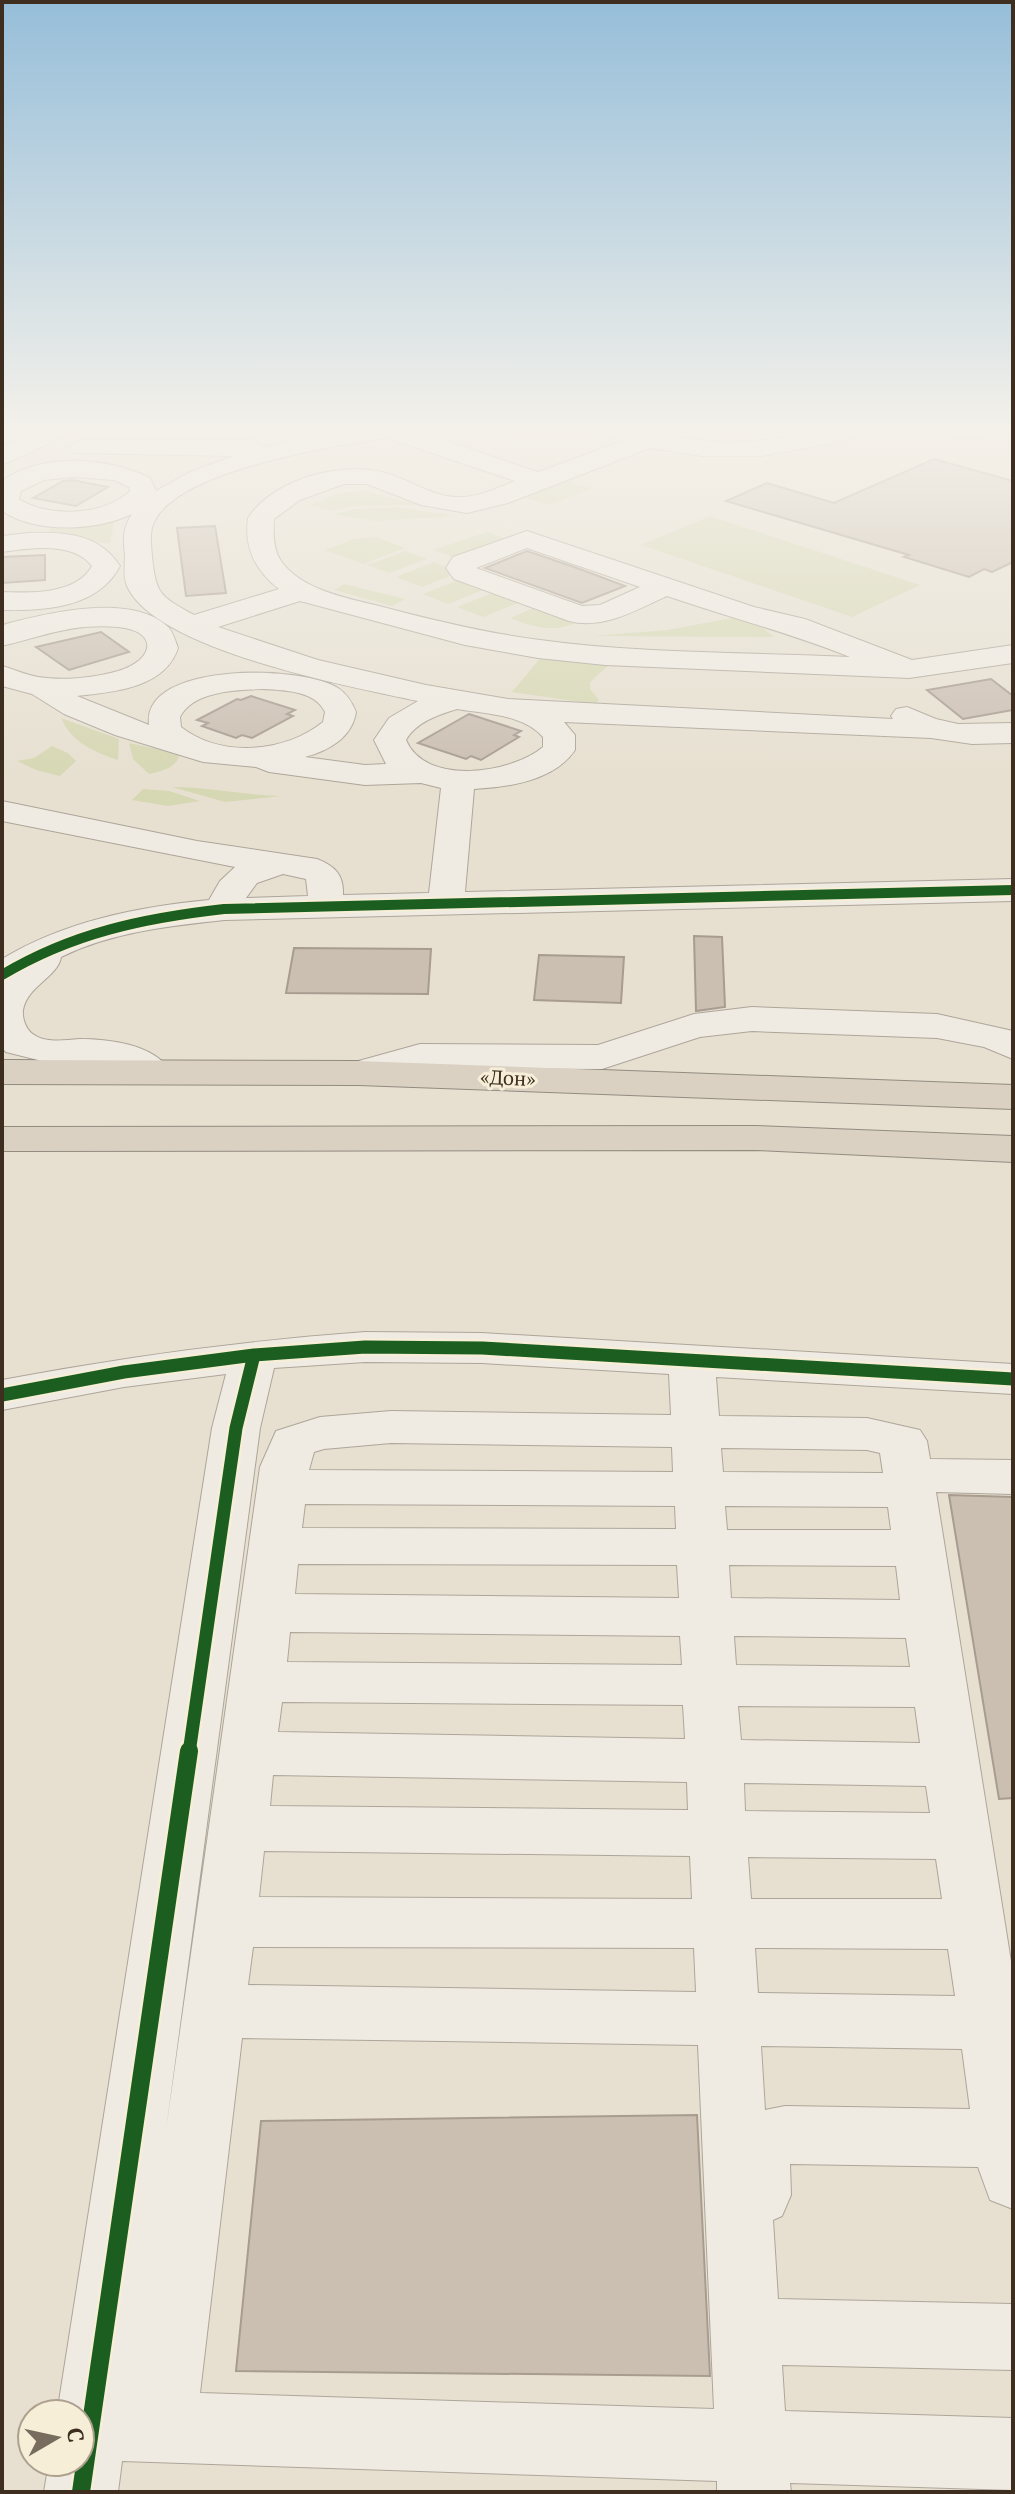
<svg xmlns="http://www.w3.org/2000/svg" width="1015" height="2494" viewBox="0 0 1015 2494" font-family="'PT Serif',serif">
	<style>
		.green { fill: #d6d7b3 }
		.building { fill: #cbbfb2; stroke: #a89c90; stroke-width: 2 }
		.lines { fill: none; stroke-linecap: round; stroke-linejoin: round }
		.minor-casing { stroke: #ada599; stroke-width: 2 }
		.highway-casing { stroke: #928b80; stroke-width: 2 }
		.minor { fill: #efebe3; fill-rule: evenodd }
		.highway { fill: #dad1c2; fill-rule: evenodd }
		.cycleway-far2-casing { stroke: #f7eed8; stroke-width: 14 }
		.cycleway-far1-casing { stroke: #f7eed8; stroke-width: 18 }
		.cycleway-casing { stroke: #f7eed8; stroke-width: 23 }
		.cycleway-far2 { stroke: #1b5e20; stroke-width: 10 }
		.cycleway-far1 { stroke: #1b5e20; stroke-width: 13 }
		.cycleway { stroke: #1b5e20; stroke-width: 18 }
		.labels { text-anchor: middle; stroke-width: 6; stroke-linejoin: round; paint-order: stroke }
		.street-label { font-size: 20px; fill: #3d2e20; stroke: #f7eed8 }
	</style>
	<rect width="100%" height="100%" fill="#e7e0d1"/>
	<path class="green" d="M564 480 592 489 548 505 520 496Z
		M364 491 420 505 356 506 331 511 309 505 342 492Z
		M397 507 457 516 376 521 332 514 353 509Z
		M710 516 920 585 852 617 641 545Z
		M115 518 110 544 47 534 53 524Z
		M487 532 507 539 456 558 434 550Z
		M376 537 405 548 363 564 325 550 354 539Z
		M405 551 427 559 389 573 367 565Z
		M434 562 444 566 450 576 422 587 396 577Z
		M458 580 483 590 448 604 423 594Z
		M344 584 405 599 392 606 334 590Z
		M492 593 518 603 483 617 457 607Z
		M535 607 576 623C551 633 534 627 510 618Z
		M737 617 754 621 774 637 594 636 668 630Z
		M542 656 609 665 590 682V689L599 700 595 704 512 692Z
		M61 718 119 739 118 760C94 752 71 742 61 718Z
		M129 743 180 754C176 769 161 771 149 774L133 759Z
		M52 746 68 753 76 761 60 776 36 770 17 761 34 758Z
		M172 787C209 787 244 795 281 796L225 802Z
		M143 789 169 791 200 801 168 806 132 800Z"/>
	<path class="building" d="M934 459 1013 481V562L992 572 984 569 969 577 904 557 909 555 726 501 767 483 834 503Z
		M72 480 108 487 76 506 33 498 63 481Z
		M215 526 226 593 186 596 177 528Z
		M527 551 577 568 625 586 582 603 485 568Z
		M45 555V580L2 583V557Z
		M101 632 129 652 69 670 36 647Z
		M991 679 1013 696V710L963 719 927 690Z
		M251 696 295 710 287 714 293 716 252 738 242 735 236 738 202 726 208 723 197 720 237 699 241 700Z
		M469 714 521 731 514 735 519 737 481 760 471 756 466 759 418 743Z
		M694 936 722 937 725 1007 696 1011Z
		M294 948 431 949 428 994 286 993Z
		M539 955 624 957 621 1003 534 1000Z
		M949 1495 1013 1497V1798L999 1799Z
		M697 2115 710 2376 236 2371 261 2121Z"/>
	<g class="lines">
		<g class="minor-casing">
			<path id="minor" d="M33 431H69L66 436 2 465V447Z
				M331 431H416L538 472 623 441 607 436 604 431C648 431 691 442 735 442 777 441 817 431 859 431L856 436 828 444 761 456H702L650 448 508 503 467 513 421 505 367 484H344L300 500 274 519C273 533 273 549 281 561 302 590 346 598 379 606 432 620 485 633 540 640 643 654 747 652 850 657 790 633 728 617 667 596 636 610 603 630 569 621L454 579 446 568 453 557 527 531 754 607 805 619 912 660 1013 645V663L909 678 605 665 538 658 465 645 300 601 218 627 318 660 426 685 508 699 893 719 891 716 896 709 907 707 936 719 958 724 1013 723V743L972 744 931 738 564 722 575 735V750C554 781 509 787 474 789L465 892 1013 879V901L224 920C169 926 112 932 61 957 58 977 27 986 23 1010 22 1020 27 1032 36 1036 48 1043 66 1040 79 1039 109 1039 152 1044 170 1070L164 1078 150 1082 108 1064 50 1063 6 1052 2 1048V959C65 921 137 907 209 900L220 881 235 867 2 821V801L197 841 317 859C335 866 344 875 343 895L429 893 441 788 421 783 365 785 269 772 256 767 203 762 115 735 64 714 32 694 2 686V666C14 669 25 675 38 677 62 681 94 678 118 671 155 660 159 631 118 627 72 623 44 636 2 646V626L6 624C48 613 130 593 167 626 173 631 175 640 178 648 165 688 114 692 77 696L149 725C141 661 303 665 338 688 347 694 352 702 356 712 352 738 328 751 305 757L365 765 386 764 374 740 389 718 418 701C352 687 155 650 127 586 123 577 125 565 125 555 123 540 123 527 132 514 96 531 36 534 2 511V481C43 452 107 457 150 478L156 491 190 472 234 456 74 453 70 448 74 443 83 440H253L265 447ZM387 438 515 481C496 489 477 498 456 497 431 496 410 480 386 473 342 461 275 478 248 518 244 548 255 570 279 589L194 615C160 596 156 595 152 556 151 544 149 531 155 520 183 469 333 446 387 438ZM73 477 114 480 129 487 130 491C104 516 48 518 19 499L21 491 44 480ZM527 548 640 587 600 605 582 606 476 568ZM261 689C282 690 315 690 325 712L323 722C284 753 221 758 181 727L180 717C193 691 236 690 261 689ZM457 709C485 714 523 714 543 737V747C511 774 425 786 406 740 416 722 438 715 457 709ZM283 874 306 879 308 896 246 898 257 883Z
				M943 431H992L989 436C975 440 960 440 946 436Z
				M28 533C65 532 98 533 120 566 98 608 45 611 2 610V592C30 593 76 595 92 566 73 541 29 548 2 552V536Z
				M752 1007 937 1014 1013 1031V1059L984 1047 937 1038 752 1031 700 1037 602 1069 421 1068 358 1085 344 1081 338 1073 344 1065 420 1044 598 1045 694 1014Z
				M365 1332 482 1333 1013 1364V1394L716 1377 719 1416 867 1418 920 1430 927 1441 930 1459 1013 1460V1494L936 1492 1013 1974V2209L990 2200 978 2167 790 2164 791 2195 782 2216 773 2220 778 2299 1013 2304V2370L782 2365 785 2411 1013 2418V2490L790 2483 791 2492H717V2481L122 2461 118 2492H44L49 2462H80V2414H57L212 1428 226 1374 124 1387 2 1410V1380C123 1357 242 1341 365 1332ZM365 1362 482 1363 669 1374 671 1415 391 1411 320 1417 276 1431 260 1467 166 2130 260 1428 274 1368ZM391 1443 672 1447 673 1472 309 1470 314 1452 324 1449ZM721 1448 867 1450 880 1453 883 1473 723 1472ZM305 1504 675 1506 676 1529 302 1528ZM725 1506 888 1507 891 1530H727ZM298 1564 677 1565 679 1598 295 1594ZM729 1565 896 1566 900 1600 731 1598ZM290 1632 680 1636 682 1665 287 1662ZM734 1636 906 1638 910 1667 736 1665ZM282 1702 683 1705 685 1739 278 1732ZM738 1706 915 1707 920 1743 741 1740ZM273 1775 687 1782 688 1810 270 1806ZM744 1783 926 1786 930 1813 745 1811ZM264 1851 690 1856 692 1899 259 1897ZM748 1857 936 1859 942 1899H751ZM253 1947 694 1948 696 1992 248 1985ZM755 1948 948 1949 955 1996 758 1993ZM242 2038 698 2045 714 2409 200 2393ZM761 2046 962 2049 970 2109 785 2106 765 2110Z"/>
		</g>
		<g class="highway-casing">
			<path id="highway" d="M2 1060 358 1061 1013 1085V1109L358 1085 2 1084Z
				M756 1126 1013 1136V1162L756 1150 2 1151V1127Z"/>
		</g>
		<use href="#minor" class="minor"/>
		<use href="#highway" class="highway"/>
		<g class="cycleway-far2-casing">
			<path id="cycleway-far2" d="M2 975C72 933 144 918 224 909L1013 890"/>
		</g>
		<g class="cycleway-far1-casing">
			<path id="cycleway-far1" d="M2 1395 124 1372 254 1355 365 1347 482 1348 1013 1379
				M189 1753 236 1428 254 1355"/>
		</g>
		<g class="cycleway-casing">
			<path id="cycleway" d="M81 2492 189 1751"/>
		</g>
		<use href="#cycleway-far2" class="cycleway-far2"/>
		<use href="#cycleway-far1" class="cycleway-far1"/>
		<use href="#cycleway" class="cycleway"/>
	</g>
	<linearGradient id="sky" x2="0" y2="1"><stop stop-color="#96bed9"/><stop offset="0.55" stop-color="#f4f1ea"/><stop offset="1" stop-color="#f4f1ea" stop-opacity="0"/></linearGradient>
	<rect width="1015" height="781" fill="url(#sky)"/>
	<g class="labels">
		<g class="street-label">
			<text transform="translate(508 1078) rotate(2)" y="7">«Дон»</text>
		</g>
	</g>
	<rect width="1015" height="2494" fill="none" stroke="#3d2e20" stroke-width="8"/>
	<g transform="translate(56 2438) rotate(81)"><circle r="38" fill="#f7eed8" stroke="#ada18e" stroke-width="2"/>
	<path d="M0-6L14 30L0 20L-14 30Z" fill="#786c5e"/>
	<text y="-12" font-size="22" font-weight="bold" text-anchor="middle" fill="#3d2e20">С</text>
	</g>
</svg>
